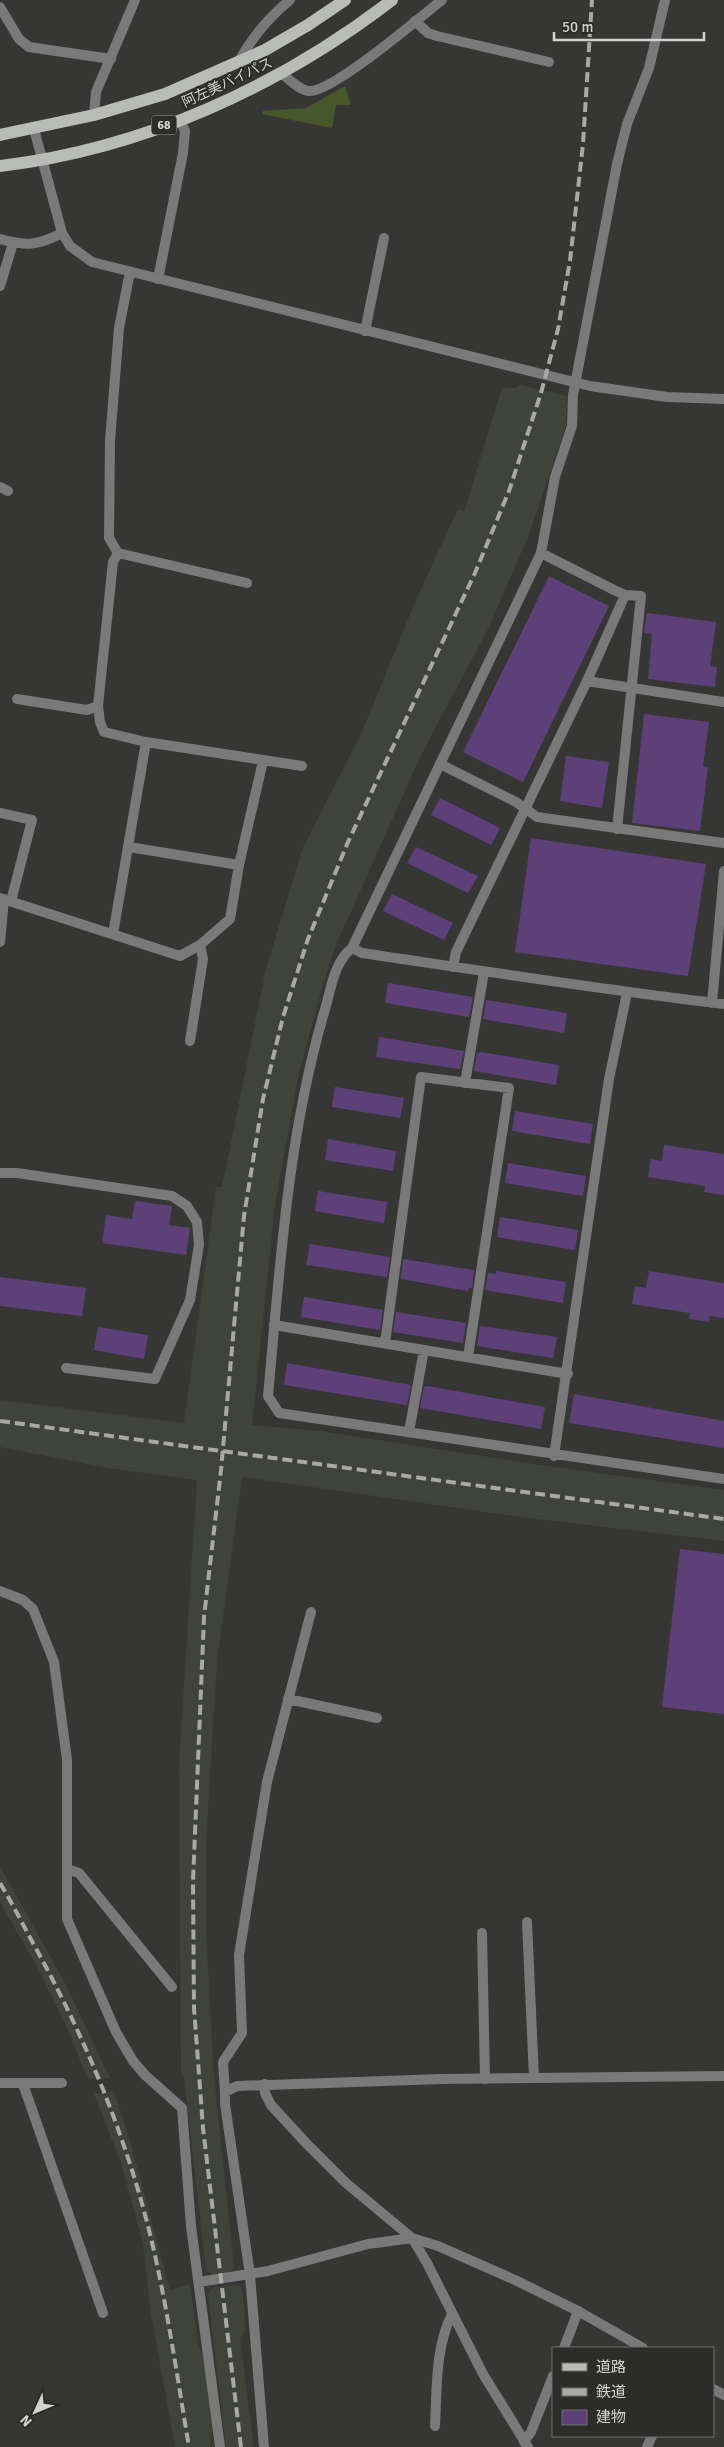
<svg xmlns="http://www.w3.org/2000/svg" width="724" height="2447" viewBox="0 0 724 2447" font-family="Signika,'Noto Sans JP',sans-serif">
	<style>
		.built { fill: #40433b }
		.green { fill: #465729 }
		.building { fill: #5d4078 }
		.lines { fill: none; stroke-linecap: round; stroke-linejoin: round }
		.service { stroke: #787978; stroke-width: 10 }
		.minor { stroke: #787978; stroke-width: 10 }
		.tertiary { stroke: #787978; stroke-width: 10 }
		.primary { stroke: #b9bbb8; stroke-width: 12 }
		.rail { stroke: #a8a9a6; stroke-width: 4; stroke-dasharray: 10 5; stroke-linecap: butt }
		.labels { text-anchor: middle; stroke-width: 4; stroke-linejoin: round; paint-order: stroke }
		.shield { fill: #2c2d2a; stroke: #a0a19f; stroke-width: 1 }
		.shield-label { font-size: 12px; font-weight: bold; fill: #d2d3d1 }
		.street-label { font-size: 14px; fill: #d2d3d1; stroke: #2c2d2a }
	</style>
	<rect width="100%" height="100%" fill="#363734"/>
	<path class="built" d="M520 385 567 396 566 426 528 537 487 631 421 755 336 945 324 981 299 1073 275 1205 252 1425 320 1431 547 1466 724 1490V1541L521 1517 242 1477 217 1661 206 1841V1933L214 2076 234 2267 231 2272 213 2275 206 2270 184 2077 181 2074 179 1764 197 1480 108 1468 0 1447V1400L184 1423 216 1187H222L266 969 302 850 361 734 416 600 458 509 464 512 502 388H516Z
		M0 1866 66 1985 110 2078 88 2079 67 2028 39 1970 0 1902Z
		M114 2091 131 2144 170 2290 190 2284 198 2342 207 2371 213 2422 210 2447H175L150 2308 143 2243 121 2163 94 2094Z
		M239 2285 243 2294 246 2330 240 2338 254 2447H226L208 2294 214 2287Z"/>
	<path class="green" d="M345 86 351 105H336L332 128 262 114 263 111 306 108Z"/>
	<path class="building" d="M549 576 609 606 523 782 463 752Z
		M647 613 716 622 710 666 717 667 715 687 648 679 652 634 644 633Z
		M644 714 709 722 703 766 708 767 700 831 632 823Z
		M566 756 609 762 602 808 560 801Z
		M440 798 500 828 491 845 431 815Z
		M531 838 706 864 688 976 515 952Z
		M416 847 478 876 468 893 407 863Z
		M392 894 453 923 444 940 383 911Z
		M388 983 473 997 469 1017 385 1003Z
		M486 1000 567 1013 564 1033 483 1019Z
		M379 1037 464 1051 460 1069 376 1057Z
		M481 1052 559 1065 556 1085 474 1071 477 1053Z
		M335 1087 404 1098 400 1118 332 1107Z
		M515 1111 593 1124 590 1144 512 1131Z
		M328 1139 396 1151 393 1171 325 1160Z
		M664 1145 724 1154V1195L704 1192 705 1186 648 1177 651 1159 662 1161Z
		M508 1163 586 1176 583 1196 505 1183Z
		M318 1191 387 1202 384 1223 315 1211Z
		M135 1201 172 1206 169 1225 190 1228 186 1255 102 1243 106 1215 132 1219Z
		M500 1217 578 1230 575 1250 497 1237Z
		M310 1244 390 1257 387 1277 306 1265Z
		M403 1259 474 1270 472 1288H469L468 1291 401 1279Z
		M496 1271 566 1282 563 1303 485 1290 488 1273 496 1274Z
		M649 1271 724 1283V1318L710 1316 709 1322 689 1319 690 1313 632 1304 635 1286 646 1288Z
		M0 1277 86 1288 82 1316 0 1306Z
		M304 1297 383 1310 380 1330 301 1317Z
		M396 1312 466 1323 463 1343 393 1332Z
		M480 1326 557 1337 553 1358 477 1346Z
		M98 1327 148 1335 144 1359 94 1350Z
		M287 1363 411 1385 407 1405 284 1385Z
		M427 1386 545 1407 541 1429 420 1408 424 1387Z
		M574 1394 724 1421V1448L569 1423Z
		M680 1549 724 1554V1714L662 1707Z"/>
	<g class="lines">
		<path class="service" d="M0 7 19 39 29 47 111 59
			M415 21 428 33 437 36 549 62
			M365 331 384 238
			M0 487 8 491
			M118 553 109 538 110 441 119 328 130 272
			M587 681 625 595
			M17 699 87 710 98 706
			M440 764 516 802 537 817 724 843
			M0 813 32 820 11 901
			M617 829 641 596 625 595 614 590 541 553 555 477 572 426 573 395 617 164 627 124 649 68 665 0
			M129 847 239 865
			M0 942 4 899
			M190 1041 203 959 200 945
			M465 1083 484 972
			M0 1173H17L172 1196 187 1206 197 1222 199 1245 190 1300 155 1379 66 1368
			M274 1325 568 1374
			M385 1343 421 1077 509 1088 468 1357
			M409 1432 424 1350
			M0 1591 23 1600 33 1609 54 1662 67 1760V1919L116 2032 133 2061 145 2075 182 2108 191 2226
			M288 1699 377 1718
			M67 1869 79 1873 172 1987
			M527 1922 534 2078
			M482 1933 485 2079
			M23 2084 103 2313
			M225 2092 223 2062 242 2033 239 1955 267 1782 311 1612
			M250 2275 264 2447
			M564 2348 578 2311
			M435 2426C437 2389 435 2348 452 2314
			M524 2442 531 2432 553 2376"/>
		<path class="minor" d="M238 63C252 37 268 18 290 0
			M281 73C289 79 300 91 310 91 334 91 419 18 442 0
			M94 115 96 92 135 0
			M0 239C27 246 37 246 62 233
			M158 279 183 153 185 131 180 120
			M0 286 13 243
			M541 553 352 948C335 961 331 987 326 1006 288 1132 280 1266 268 1396L279 1413 724 1479
			M146 742 302 766
			M0 898 180 956 200 945 230 919 239 865 263 761
			M113 934 146 742 104 732 100 722 98 706 113 562 118 553 247 583
			M352 948 362 953C483 971 603 990 724 1004
			M453 967 456 952 587 681 724 702
			M712 1003 724 871
			M554 1456 609 1079 627 993
			M0 2083H62
			M265 2084V2093L271 2105 306 2143 346 2183 412 2238 427 2263 483 2374 528 2447
			M191 2226 220 2447
			M250 2275 225 2104V2092L237 2086 442 2079 724 2076
			M199 2282 268 2271 368 2244 412 2238 438 2246 515 2280 578 2311 643 2348
			M713 2389 724 2395
			M647 2447 652 2436"/>
		<path class="tertiary" d="M34 129 62 233 70 246 92 262 590 386 667 397 724 399"/>
		<path class="primary" d="M0 135 94 115 165 94 265 50 308 25 345 0
			M0 166C143 149 279 87 392 0"/>
		<path class="rail" d="M0 1421 724 1519
			M0 1883C12 1903 22 1923 33 1943 84 2035 125 2133 150 2234 167 2304 177 2376 189 2447
			M241 2447 203 2128 194 2008 193 1881 204 1617 221 1470 244 1216 263 1099 283 1017 308 939 348 842 475 573 509 491 541 393 558 329 570 261 583 144 592 0"/>
	</g>
	<g class="labels">
		<rect class="shield" x="151.5" y="115.5" width="25" height="19" rx="4"/>
		<g class="shield-label">
			<text x="164" y="129">68</text>
		</g>
		<g class="street-label">
			<text transform="translate(227 82) rotate(-25)" y="5">阿左美バイパス</text>
		</g>
	</g>
	<rect x="552" y="2347" width="162" height="90" fill="#2c2d2a" stroke="#6e6f6d"/>
	<rect x="562" y="2363" width="25" height="8" fill="#b9bbb8" stroke="#6e6f6d"/>
	<text x="596" y="2372" font-size="15" fill="#d2d3d1">道路</text>
	<rect x="562" y="2388" width="25" height="8" fill="#a8a9a6" stroke="#6e6f6d"/>
	<text x="596" y="2397" font-size="15" fill="#d2d3d1">鉄道</text>
	<rect x="562" y="2410" width="25" height="15" fill="#5d4078" stroke="#6e6f6d"/>
	<text x="596" y="2422" font-size="15" fill="#d2d3d1">建物</text>
	<g transform="translate(35 2412) rotate(226)" stroke="#2c2d2a" stroke-width="4" paint-order="stroke">
	<path d="M0-4L9 19L0 12L-9 19Z" fill="#d2d3d1"/>
	<text y="-8" font-size="14" font-weight="bold" text-anchor="middle" fill="#d2d3d1">N</text>
	</g>
	<path d="M554 32v8h150v-8" fill="none" stroke="#d2d3d1" stroke-width="2.5"/>
	<text x="562" y="32" font-size="15" fill="#d2d3d1" stroke="#2c2d2a" stroke-width="4" paint-order="stroke">50 m</text>
</svg>
